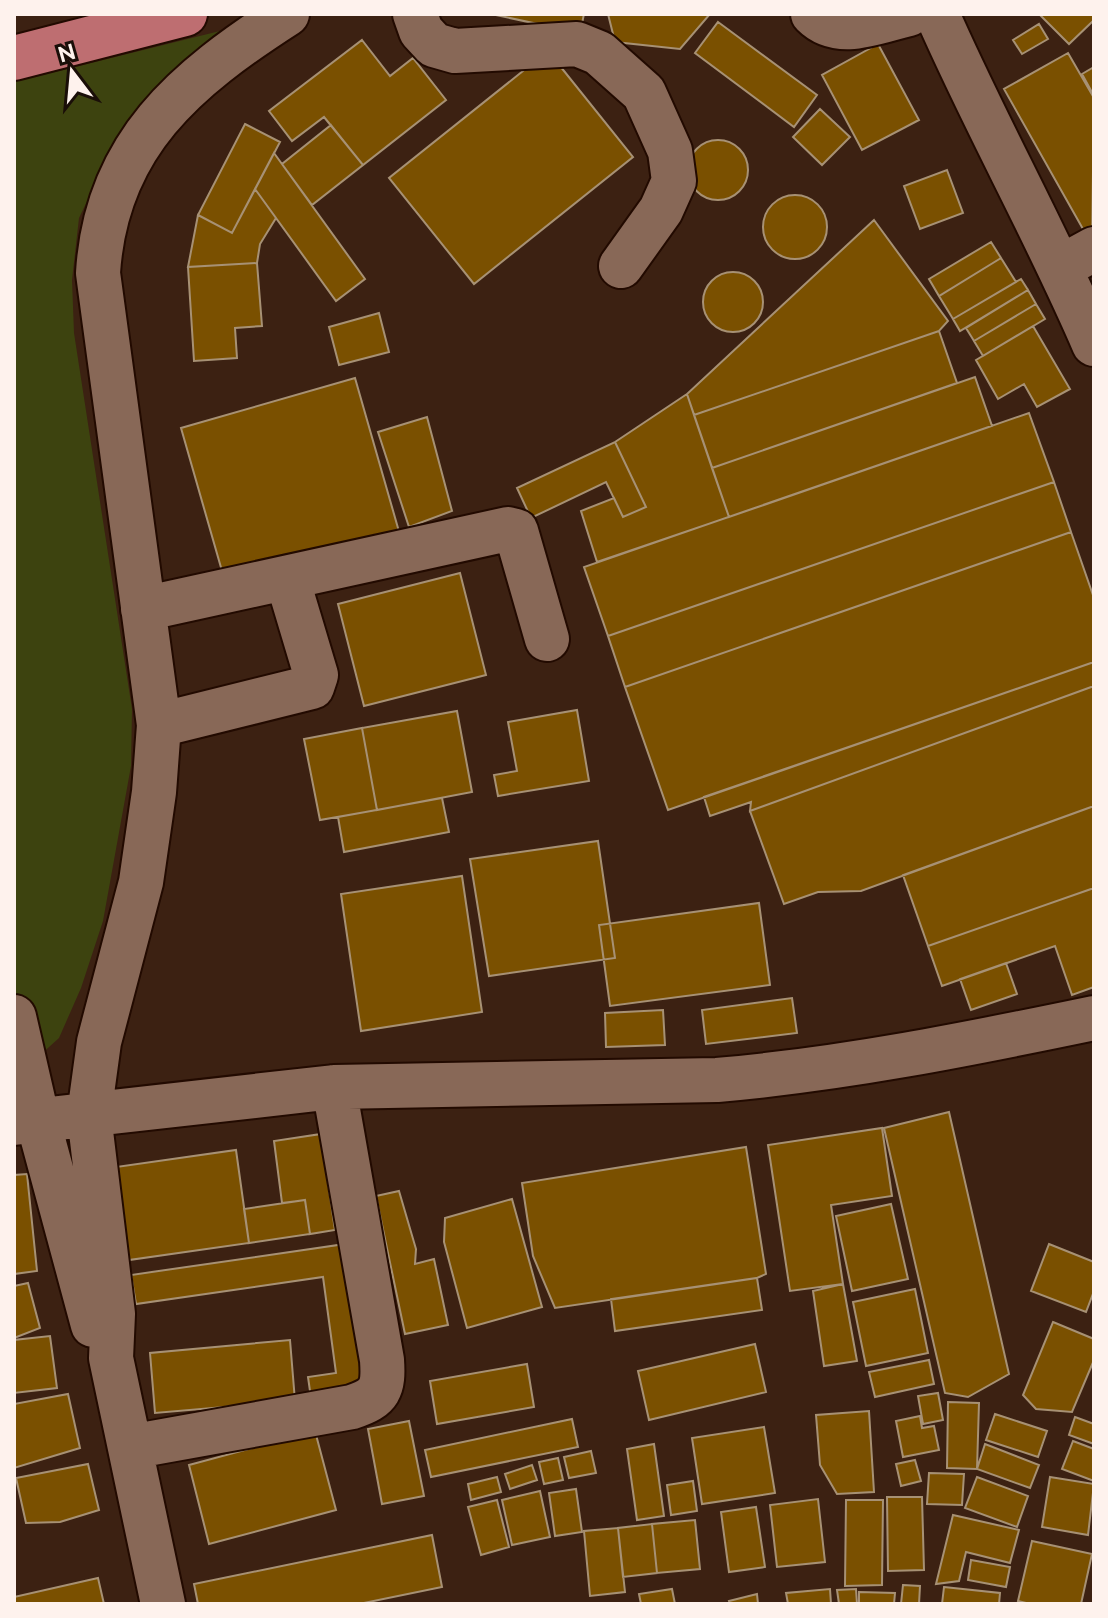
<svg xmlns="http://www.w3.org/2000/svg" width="1108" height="1618" viewBox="0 0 1108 1618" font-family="Raleway,sans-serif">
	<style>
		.green { fill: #3d430f }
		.building { fill: #7a5000; stroke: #a79174; stroke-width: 2 }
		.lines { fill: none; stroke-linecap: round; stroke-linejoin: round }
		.minor-casing { stroke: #220a00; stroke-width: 48 }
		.highway-casing { stroke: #220a00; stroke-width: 48 }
		.minor { stroke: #886857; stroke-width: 44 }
		.highway { stroke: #be6e71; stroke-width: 44 }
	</style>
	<rect width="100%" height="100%" fill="#3c2112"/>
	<path class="green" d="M232 28 103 168 79 218 72 280 74 333 132 709 131 766 103 921 81 988 59 1038 28 1066 14 981V82Z"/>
	<path class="building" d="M491 14H584L580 33Z
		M608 14H710L680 49 615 42Z
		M1039 14H1094V20L1069 44Z
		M718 22 817 95 794 127 695 53Z
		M1039 24 1048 39 1022 54 1013 40Z
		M362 40 390 76 413 58 446 100 363 165 324 117 292 141 269 111Z
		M878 44 919 120 862 150 822 75Z
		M548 51 633 157 474 284 389 178Z
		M1068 53 1094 98 1092 245 1004 89Z
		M1094 67V96L1082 74Z
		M820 109 850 137 822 165 793 137Z
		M245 124 280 142 232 233 198 215Z
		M331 125 363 165 312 205 282 164Z
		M688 170a30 30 0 1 1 60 0a30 30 0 1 1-60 0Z
		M274 153 365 279 336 301 255 189Z
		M947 170 963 213 920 229 904 186Z
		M255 189 276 218 260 244 257 263 188 267 198 215 232 233Z
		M763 227a32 32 0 1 1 64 0a32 32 0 1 1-64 0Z
		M874 220 948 321 939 331 694 415 687 394Z
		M991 242 1001 258 939 296 929 279Z
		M1001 258 1016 282 953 319 939 296Z
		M257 263 262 326 235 328 237 358 194 361 188 267Z
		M703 302a30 30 0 1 1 60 0a30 30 0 1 1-60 0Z
		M1021 279 1028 290 960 331 953 319Z
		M1028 290 1036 304 974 341 966 328Z
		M1036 304 1045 319 983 356 974 341Z
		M379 313 389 352 339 365 329 327Z
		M1033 326 1070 389 1037 407 1024 384 998 399 976 360Z
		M939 331 957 383 712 468 694 415Z
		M975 377 992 426 729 517 712 468Z
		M355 378 400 535 226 585 181 428Z
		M687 394 729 517 597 562 581 511 614 498 623 517 646 507 615 442Z
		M1029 413 1054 482 608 636 584 567Z
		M427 417 452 511 409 527 378 432Z
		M615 442 646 507 623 517 606 482 531 518 517 488Z
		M1054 482 1071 532 625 687 608 636Z
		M1071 532 1094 598V662L668 810 625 687Z
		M460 573 486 675 364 706 338 604Z
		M1094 662V686L750 811 751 802 710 816 704 797Z
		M1094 686V806L861 891 818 892 784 904 750 811Z
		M577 710 589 781 498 796 494 775 517 771 508 722Z
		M457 711 472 792 377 810 362 728Z
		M362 728 377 810 320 820 304 739Z
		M442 798 449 832 344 852 338 817Z
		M1094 806V888L928 946 903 875Z
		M598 841 615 958 489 976 470 859Z
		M462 876 482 1012 361 1031 341 894Z
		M1094 888V987L1072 995 1055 946 942 986 928 946Z
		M759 903 770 985 610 1006 599 925Z
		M1006 963 1017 994 971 1010 960 979Z
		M792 998 797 1033 706 1044 702 1010Z
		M663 1010 665 1045 606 1047 605 1013Z
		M949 1112 1009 1374 968 1397 945 1393 884 1128Z
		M882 1128 892 1196 831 1205 843 1284 790 1291 768 1145Z
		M321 1134 335 1230 310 1234 305 1200 282 1203 274 1141Z
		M746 1147 766 1274 757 1278 555 1308 533 1256 522 1183Z
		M236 1150 249 1243 129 1260 116 1167Z
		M27 1174 37 1271 14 1274V1175Z
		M399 1191 416 1249 415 1264 434 1259 448 1325 405 1334 376 1196Z
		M512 1199 542 1307 467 1328 444 1242 445 1218Z
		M305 1200 310 1234 249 1243 244 1209Z
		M891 1204 908 1279 852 1291 836 1216Z
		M352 1243 373 1389 311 1398 308 1377 336 1373 323 1277 136 1304 131 1275Z
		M1049 1244 1094 1262V1291L1086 1312 1031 1291Z
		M757 1278 762 1310 615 1331 611 1299Z
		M28 1283 40 1328 14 1338V1286Z
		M843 1284 857 1361 824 1366 813 1291Z
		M915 1289 928 1353 866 1366 853 1302Z
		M1053 1322 1094 1339V1360L1072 1412 1036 1409 1023 1395Z
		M50 1336 57 1388 14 1393V1340Z
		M290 1340 295 1401 155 1413 150 1353Z
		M755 1344 766 1392 649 1420 638 1371Z
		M929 1360 934 1384 875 1397 869 1372Z
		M527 1364 534 1407 437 1424 430 1381Z
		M938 1393 943 1420 923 1424 918 1396Z
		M68 1394 80 1448 14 1468V1404Z
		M948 1402 979 1403 977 1469 947 1468Z
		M869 1411 874 1492 837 1494 820 1465 816 1415Z
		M995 1414 1047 1431 1038 1457 986 1440Z
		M920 1416 922 1428 934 1426 939 1450 903 1457 896 1421Z
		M1075 1417 1094 1424V1444L1069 1435Z
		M572 1419 578 1447 431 1477 425 1450Z
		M409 1421 424 1496 382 1504 368 1429Z
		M764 1427 775 1493 702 1504 692 1438Z
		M315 1431 336 1510 209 1544 189 1465Z
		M1073 1441 1094 1449V1481L1062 1469Z
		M654 1444 664 1516 637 1520 627 1449Z
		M985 1444 1039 1465 1030 1488 977 1469Z
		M591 1451 596 1473 569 1478 564 1457Z
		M558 1458 563 1480 544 1484 539 1462Z
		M915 1460 921 1481 901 1486 896 1464Z
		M88 1464 99 1510 60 1522 26 1523 16 1478Z
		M532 1465 537 1480 510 1489 505 1474Z
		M929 1473 964 1474 962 1505 927 1504Z
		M497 1477 501 1492 471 1500 468 1484Z
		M977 1477 1028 1496 1017 1527 965 1508Z
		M1050 1477 1094 1484 1088 1535 1042 1527Z
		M693 1481 697 1511 671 1515 667 1485Z
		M576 1489 582 1532 555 1536 549 1493Z
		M540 1491 550 1537 512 1545 502 1500Z
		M887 1497H922L924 1570 888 1571Z
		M818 1499 825 1562 777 1567 770 1505Z
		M497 1500 509 1547 481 1555 468 1507Z
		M846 1500H883L882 1585 845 1586Z
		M756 1507 765 1567 729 1572 721 1512Z
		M953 1515 1019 1530 1010 1563 966 1552 959 1581 936 1584Z
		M695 1520 700 1569 657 1573 652 1524Z
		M652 1524 657 1573 623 1577 618 1528Z
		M618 1528 625 1592 590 1596 584 1531Z
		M432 1535 442 1587 359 1604H198L194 1584Z
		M1032 1541 1092 1554 1081 1604H1030L1018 1601Z
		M971 1560 1010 1567 1006 1587 968 1580Z
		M98 1578 104 1604H14V1597Z
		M903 1585 920 1586 919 1604H901Z
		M944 1587 1000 1593 999 1604H942Z
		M672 1589 675 1604H641L639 1594Z
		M830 1589 831 1604H788L786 1593Z
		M856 1589 857 1604H839L837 1590Z
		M859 1592 895 1593 894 1604H859Z
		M757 1594 758 1604H730L729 1601Z"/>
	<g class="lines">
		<g class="minor-casing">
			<path id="minor" d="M415 14 421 31 434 45 455 51 577 44 599 53 644 93 670 151 674 181 661 210 621 266
				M813 14C839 40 878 21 909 14
				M937 14C986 126 1046 232 1094 344
				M1061 267 1094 249
				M143 609 508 529 516 531 547 639
				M159 725 312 687 316 675 287 578
				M14 1017 38 1121 93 1325
				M14 1123 334 1087 717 1080C844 1069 969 1044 1094 1018
				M130 1447 352 1407C380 1398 384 1389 382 1360L334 1087
				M163 1604 111 1358 113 1314 89 1115 99 1042 141 882 154 792 159 725 98 273C106 144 186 79 287 14"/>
		</g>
		<g class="highway-casing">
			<path id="highway" d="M14 58 185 14"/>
		</g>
		<use href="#minor" class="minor"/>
		<use href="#highway" class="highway"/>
	</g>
	<rect width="1108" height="1618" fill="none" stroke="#fef2ed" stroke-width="32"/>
	<g transform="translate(72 72) rotate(344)" stroke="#1a0e08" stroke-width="6" paint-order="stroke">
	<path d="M0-6L14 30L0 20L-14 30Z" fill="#fef2ed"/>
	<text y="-12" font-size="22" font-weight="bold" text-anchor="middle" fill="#fef2ed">N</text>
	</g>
</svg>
